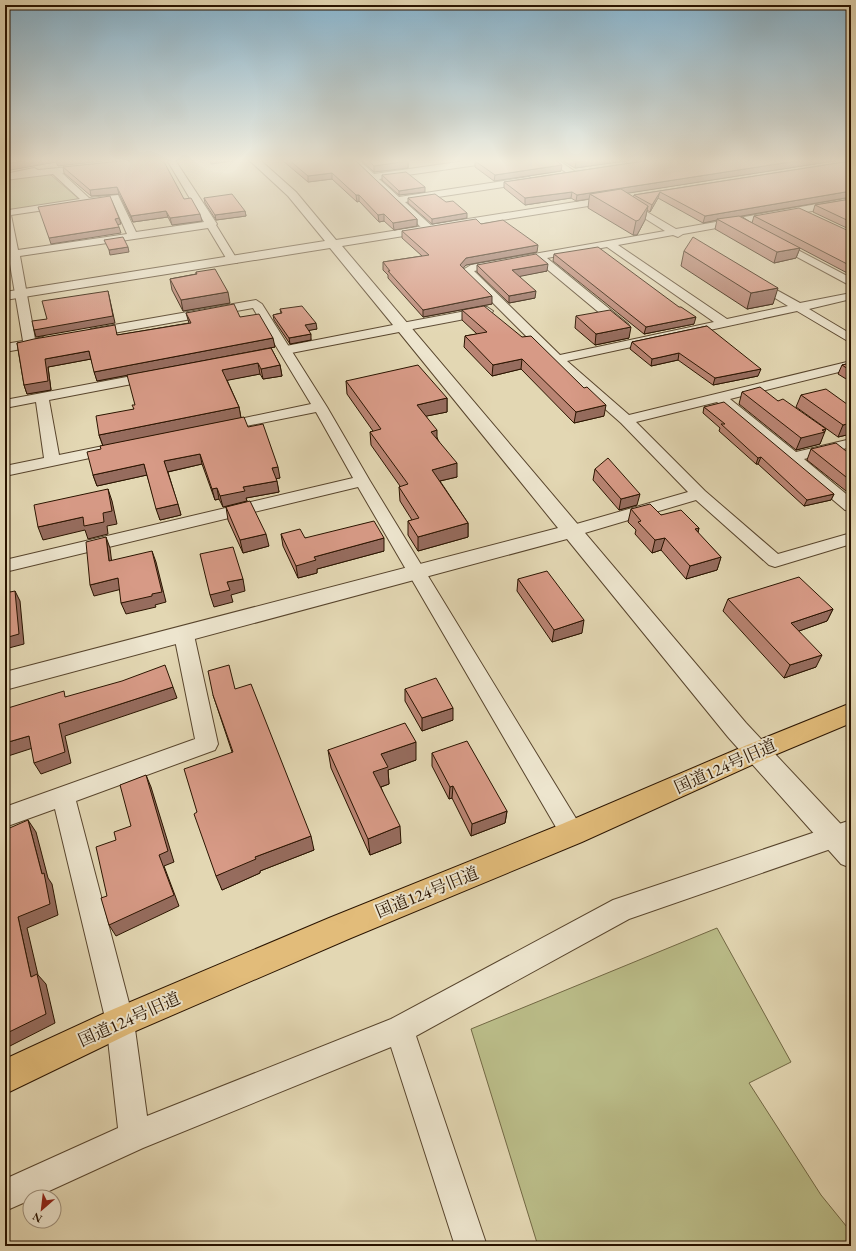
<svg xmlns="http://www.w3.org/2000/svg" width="856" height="1251" viewBox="0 0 856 1251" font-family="'EB Garamond','Noto Serif JP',serif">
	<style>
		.green { fill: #babc88; stroke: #726844 }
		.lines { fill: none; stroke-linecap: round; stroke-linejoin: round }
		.minor-casing { stroke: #58452d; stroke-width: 2 }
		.tertiary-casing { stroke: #58452d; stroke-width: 2 }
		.trunk-casing { stroke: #2a1400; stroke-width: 2 }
		.minor { fill: #ede5ce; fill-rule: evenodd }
		.tertiary { fill: #ede5ce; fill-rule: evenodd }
		.trunk { fill: #e2bc7a; fill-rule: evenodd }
		.wall { fill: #b98473; stroke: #2a1400 }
		.shaded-wall { fill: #966c5e; stroke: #2a1400 }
		.building { fill: #d79a86; stroke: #2a1400 }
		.labels { text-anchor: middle; stroke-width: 4; stroke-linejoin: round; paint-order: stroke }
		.near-street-label { font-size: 17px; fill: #2a1400; stroke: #ede5ce }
	</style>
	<rect width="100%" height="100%" fill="#e3d7b3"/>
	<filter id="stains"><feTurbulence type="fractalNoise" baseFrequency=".005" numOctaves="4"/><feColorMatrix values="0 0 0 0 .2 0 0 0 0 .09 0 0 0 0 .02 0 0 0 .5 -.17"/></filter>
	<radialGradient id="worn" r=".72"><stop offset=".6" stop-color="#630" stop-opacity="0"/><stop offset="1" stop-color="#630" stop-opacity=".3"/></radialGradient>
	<path class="green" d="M48 174 51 175 79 199 13 210 8 209 7 198H5V179Z
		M717 928 791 1062 749 1083 821 1195 851 1232V1246H538L471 1029Z"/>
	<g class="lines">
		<g class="minor-casing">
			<path id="minor" d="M167 160H175L217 224 216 225 238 261 237 263H229L208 228 20 256 35 339 43 337 49 341 43 345 5 352V344L23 341 9 258H5V252L8 251 5 236V208L9 210 80 199 53 174 5 180V174L34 168 38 170 90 165 93 166V170L62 173 89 198 118 195 136 232 204 222ZM112 200 127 234 18 250 11 215Z
				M350 160H359L374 174 472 160H495L491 163 379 179 399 197 529 177 533 180 529 183 405 202 433 227 434 229 429 232 425 231Z
				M548 160H558L577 173 573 176 570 175Z
				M624 160H634L639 164 638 166H632Z
				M843 160H851V165Z
				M851 198V204L683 234 678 237 673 235 618 245 727 319 788 306 749 282 747 280 753 277 800 303 851 293V299L809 309 851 334V343L797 311 567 361 629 415 851 361V369L730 399 796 452 851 439V447L804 459 851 498V511L845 510 717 402 636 422 705 491 778 554 851 533V544L775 567 769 565 696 500 578 535 572 536 566 535 564 531 566 527 688 492 621 423 552 362 461 271 471 265 665 231 622 204 620 202 625 199 676 229ZM607 247 714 322 560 355 474 271 536 260 620 330 624 331 630 327 628 324 547 258Z
				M775 238 851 278V286L771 243 770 241 771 239Z
				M256 300 262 304 327 407 370 481 580 825 584 833 580 841 572 844 564 841 358 487 5 572V560L353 478 316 412 221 431 216 430 214 427 216 424 221 423 311 404 253 308 91 337 85 333 91 329Z
				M487 307 493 311 491 314 402 331 396 327 402 323Z
				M153 372 158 373 160 376 158 379 49 400 59 455 113 444 118 446 121 449 118 452 5 476V466L44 458 36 402 5 408V400Z
				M184 628 191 630 194 635 218 744 215 750 76 801 134 1022 147 1116 391 1019 613 900 851 820V842L629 919 416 1036 487 1246H455L391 1047 143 1148 36 1197H30V1200L5 1211V1179L118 1128 106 1022 55 809 5 827V807L195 739 174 635 177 630Z"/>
		</g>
		<g class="tertiary-casing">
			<path id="tertiary" d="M249 160H260L296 192 336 240 619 195 623 196 624 198 619 201 342 246 746 723 851 835V868L841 864 728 737 567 539 5 690V672L558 528 399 332 286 354 281 353 279 350 281 347 393 325 330 248 5 300V292L325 241 288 196Z"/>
		</g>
		<g class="trunk-casing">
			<path id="trunk" d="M851 703V723L765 759 582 842 351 938 131 1033 5 1094V1059L109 1011 329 918 562 824 747 745Z"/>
		</g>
		<use href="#minor" class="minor"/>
		<use href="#tertiary" class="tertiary"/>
		<use href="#trunk" class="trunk"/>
	</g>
	<path class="wall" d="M282 160H355L417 219V226L394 230 384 221 379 222 359 201 357 202 332 179 308 182Z
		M361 160H407L408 161V168L374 172Z
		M561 160H632L575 168Z
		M651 160H840L627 193 633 197 634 195 851 161V197L741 216 752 223 754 216 851 232V275L800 248 796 258 774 263 715 229 717 220 703 223 658 198 650 212 647 210 645 220 637 235H633L588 208 589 199 576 201 571 198 525 205 504 188V182Z
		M475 161 561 171 494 181 475 167Z
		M63 167 184 199 202 221 172 225 168 217 133 222 119 194 91 196 64 173Z
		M382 175 425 192 399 195 382 180Z
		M204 198 245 211 246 216 216 220 205 203Z
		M408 198 467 218 432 224 408 203Z
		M851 199V230L813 212 815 205Z
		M481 224 537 252 466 265 463 268 492 304 423 317 388 278V275L383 270V262L422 256 402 238V231Z
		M684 251 773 304 747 309 681 266Z
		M554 254 694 324 644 334 553 261Z
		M477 265 547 271 519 276 535 298 509 303 477 272Z
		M196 272 230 303 183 311 172 290 170 279 196 274Z
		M280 309 317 329 309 330 311 340 290 344 274 320 273 315 281 313Z
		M462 310 604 416 574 423 521 369 492 376 464 347 465 336 477 334 462 320Z
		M186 313 240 317 275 347 97 381 91 359 48 367 51 390 27 394 24 385 17 343 118 335 189 323Z
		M576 316 629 338 595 345 575 328Z
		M707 326 758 376 713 385 678 360 651 366 630 349 632 342Z
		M271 348 280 365 282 376 263 379 260 374 227 380 239 407 241 418 103 446 99 435 134 409 135 405Z
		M851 363V382L838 374 842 365Z
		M346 381 447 398V412L426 416 457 477 440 481 468 523V537L418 551 408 535V521L412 520 400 501 399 487 400 486 371 445 370 432 373 431 347 394Z
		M742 392 778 401 824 432 820 444 796 450 739 404Z
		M801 395 851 407V434L838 437 796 407Z
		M704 407 834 494 831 500 804 506 758 464H756L719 431 720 428 703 413Z
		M248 427 280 478H276L279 492 246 498 247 501 223 507 219 499 215 500 202 464 168 472 181 515 160 520 147 475 97 486 93 475Z
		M811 449 851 455V495L807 460Z
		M595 469 637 505 619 510 593 480Z
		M226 507 269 546 243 553 228 520Z
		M631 509 661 515 699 528 698 533 721 557 717 570 686 579 661 550 652 553 635 534 636 530 628 522Z
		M281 534 305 538 384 551 317 569V573L298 578 283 546Z
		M518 579 582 633 552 642 517 591Z
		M728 599 833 609 827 621 799 631 816 667 784 678 723 611Z
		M235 689 314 850 260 871V873L222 890 197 812 232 752 213 695Z
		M405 689 453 720 422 731 405 701Z
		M328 750 416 760 388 770 389 784 381 787 401 843 370 855 331 768Z
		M432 753 507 811 505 823 471 836 452 798 449 799 432 766Z"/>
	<path class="shaded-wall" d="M30 160H111L58 166 56 162 5 171V164Z
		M210 160H232V161L211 164Z
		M591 160H632L575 168 576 162Z
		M803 160H840L597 198 590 194 589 199 576 201 577 195Z
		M408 161V168L374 172V166Z
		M562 165 561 171 494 181 495 175Z
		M332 173V179L308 182V176Z
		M117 187 119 194 91 196 90 190Z
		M425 187V192L399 195V191Z
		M851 191V197L719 220 717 219V220L703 223 705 216Z
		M572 192 571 198 525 205V198Z
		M660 192 658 198 650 212 652 205Z
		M356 195H359V201L357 202Z
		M648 206 645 220 637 235H633L636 221Z
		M166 211 168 217 133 222 131 216Z
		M245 211 246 216 216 220 215 215Z
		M467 213V218L432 224V219Z
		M200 214 202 221 172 225 170 218Z
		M384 214V221L379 222 378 215Z
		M119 218 121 224 116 225 115 219Z
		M417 219V226L394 230 393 223Z
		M119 227 121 233 51 244 49 238Z
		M538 245 537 252 466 265 460 272V265L466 258Z
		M128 247 129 252 110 255 109 250Z
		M800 248 796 258 774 263 777 252Z
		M548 264 547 271 512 278V270Z
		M778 288 773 304 747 309 751 293Z
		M108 291 115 323 36 337 34 330Z
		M536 291 535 298 509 303V296Z
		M228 292 230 303 183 311 181 300Z
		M492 296V304L423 317V310Z
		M696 317 694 324 644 334 646 327Z
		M316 323 317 329 306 331 305 325Z
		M631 327 629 338 595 345 596 334Z
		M311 334V340L290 344 289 338Z
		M273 338 275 347 97 381 94 372Z
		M89 351 91 359 48 367 51 390 27 394 24 385 45 359Z
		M679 353 678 360 651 366 652 359Z
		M522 359 521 369 492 376 493 365Z
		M258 363 260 374 224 381 222 370Z
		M280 365 282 376 263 379 261 369Z
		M761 369 758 376 713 385 715 378Z
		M447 398V412L417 418V405Z
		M606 405 604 416 574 423 576 412Z
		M239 407 241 418 103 446 99 435Z
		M851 423V434L838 437 843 425Z
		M826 429 820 444 796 450 801 438Z
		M437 430V444L431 432Z
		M200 454 202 464 167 472 164 461Z
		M761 457 758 464H756L758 458Z
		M457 463V477L431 483 432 470Z
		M144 464 147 475 97 486 93 475Z
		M278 467 280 478 274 479 272 468Z
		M277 481 279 492 246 498 247 501 223 507 220 496 243 487Z
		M217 488 219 499 215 500 212 489Z
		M108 489 112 501 117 524 107 526 108 534 88 539 85 530 43 540 38 527 83 517 103 513Z
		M640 494 637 505 619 510 621 499Z
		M834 494 831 500 804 506 807 500Z
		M178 504 181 515 160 520 156 509Z
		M468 523V537L418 551V537Z
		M699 528 695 541V529Z
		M266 534 269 546 243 553 240 540Z
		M106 537 110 548 113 572 109 561Z
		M384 538V551L317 569V573L298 578 296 566 314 557Z
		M665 538 661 550 652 553 655 540Z
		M152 551 156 562 166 602 155 605 156 607 126 614 121 603 152 594Z
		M721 557 717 570 686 579 690 566Z
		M5 577 8 582 9 601 5 593Z
		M118 578 122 589 94 596 90 585Z
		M243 579 245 591 231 595 233 602 214 607 210 595 227 582Z
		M15 591 20 601 24 644 5 649V638Z
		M833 609 827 621 785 636 791 623Z
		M584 620 582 633 552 642 554 630Z
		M822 655 816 667 784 678 790 665Z
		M173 687 177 698 65 736 71 763 41 774 34 763 59 724Z
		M453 708V720L422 731V718Z
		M29 736 36 747 5 757V743Z
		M416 742V760L388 770 389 784 375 789 373 772 381 754Z
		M146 775 151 787 174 862 164 866 179 906 116 936 109 925 159 855Z
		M453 786 452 798 449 799 450 787Z
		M507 811 505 823 471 836 472 824Z
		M28 820 36 832 48 878 52 884 58 915 27 928 38 975 46 984 55 1023 8 1047 5 1044V1034L31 977 18 917 42 874Z
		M400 826 401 843 370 855 368 839Z
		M311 836 314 850 260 871V873L222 890 216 876 255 857Z"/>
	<path class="building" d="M5 160H30L5 164Z
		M131 160H163L184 199 191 198 200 214 170 218 166 211 131 216 117 187 90 190 63 167Z
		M289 160H355L417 219 393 223 384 214 378 215 359 195H356L332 173 308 176Z
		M368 160H407L408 161 374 166Z
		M479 160H555L562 165 495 175 475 161Z
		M572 160H591L576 162Z
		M651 160H803L577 195 572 192 525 198 504 182Z
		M851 161V191L705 216 660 192 652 205 634 195Z
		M406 172 425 187 399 191 382 175Z
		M621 189 648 206 639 220 636 221 590 194Z
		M232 194 245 211 215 215 204 198Z
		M435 194 446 202 453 201 467 213 432 219 408 198Z
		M110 196 119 218 115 219 119 227 49 238 38 207Z
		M851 199V222L815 205Z
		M799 208 851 232V266L754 216Z
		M739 216 800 248 777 252 717 219Z
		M476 219 481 224 503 220 538 245 466 258 460 265 492 296 423 310 388 271H390L383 262 429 255 402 231Z
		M123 237 128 247 109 250 104 240Z
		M693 237 778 288 751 293 684 251Z
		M598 247 679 307H681L696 317 646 327 554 254Z
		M536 254 548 264 512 270 536 291 509 296 477 265Z
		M215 269 228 292 181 300 170 279 197 274 196 272Z
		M108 291 113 316 34 330 32 321 47 319 42 301Z
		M234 304 240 317 259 314 273 338 94 372 89 351 45 359 48 381 24 385 17 343 34 339 115 325 117 335 191 323 186 313Z
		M302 306 316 323 305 325 311 334 289 338 273 315 282 313 280 309Z
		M484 306 522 337 531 336 584 388 587 387 606 405 576 412 522 359 493 365 465 336 487 332 462 310Z
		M610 310 631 327 596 334 576 316Z
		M707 326 761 369 715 378 679 353 652 359 632 342Z
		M271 348 280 365 261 369 258 363 222 370 239 407 99 435 96 416 134 409 132 405H135L127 375Z
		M851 363V371L842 365Z
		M418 365 447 398 417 405 437 430 431 432 457 463 432 470 468 523 418 537 408 521 419 518 399 487 408 484 370 432 381 429 346 381Z
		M760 387 778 401 783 399 826 429 822 430 825 432 801 438 742 392Z
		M826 389 851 407V423L843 425 801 395Z
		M724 402 834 494 807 500 761 457 758 458 721 424H725L704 407Z
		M244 417 248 427 263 424 278 467 272 468 277 481 243 487 245 491 220 496 217 488 212 489 200 454 164 461 178 504 156 509 144 464 93 475 87 452 101 449 100 446Z
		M836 443 851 455V481L811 449Z
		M608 458 640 494 621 499 595 469Z
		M108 489 112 511 103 513 104 522 84 526 83 517 38 527 34 505Z
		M250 501 266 534 240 540 226 507Z
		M650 504 661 515 681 510 699 528 695 529 721 557 690 566 665 538 655 540 638 522 641 521 631 509Z
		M374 521 384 538 314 557 316 560 296 566 281 534 300 529 305 538Z
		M106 537 109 561 152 551 162 592 152 594V596L121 603 118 578 90 585 86 542Z
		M233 547 243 579 227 582 230 590 210 595 200 554Z
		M547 571 584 620 554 630 518 579Z
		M799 577 833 609 791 623 822 655 790 665 728 599Z
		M9 589 10 592 15 591 19 634 5 638V590Z
		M165 665 173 687 59 724 65 752 34 763 29 736 5 743V717L9 716 8 708 64 691 65 697 122 681Z
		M229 665 235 689 251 684 311 836 255 857 256 859 216 876 194 814 197 812 184 769 233 752 213 695 208 671Z
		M436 678 453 708 422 718 405 689Z
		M405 723 416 742 381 754 388 767 373 772 400 826 368 839 328 750Z
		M467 741 507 811 472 824 453 786 450 787 432 753Z
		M146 775 168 851 159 855 174 895 109 925 101 898 107 896 96 847 116 840 114 832 131 826 120 785Z
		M28 820 42 874 44 873 50 904 18 917 31 977 37 974 46 1014 5 1034V830Z"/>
	<linearGradient id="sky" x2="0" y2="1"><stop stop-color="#87b6d2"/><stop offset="0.48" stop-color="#f2eddd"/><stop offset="1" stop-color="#f2eddd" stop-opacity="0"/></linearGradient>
	<rect width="856" height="335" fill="url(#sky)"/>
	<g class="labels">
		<g class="near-street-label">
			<text transform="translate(725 766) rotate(-24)" y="6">国道124号旧道</text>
			<text transform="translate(427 892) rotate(-22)" y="6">国道124号旧道</text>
			<text transform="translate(129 1019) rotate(-24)" y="6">国道124号旧道</text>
		</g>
	</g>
	<rect width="856" height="1251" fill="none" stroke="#e3d7b3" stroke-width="20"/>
	<rect x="6" y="6" width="844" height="1239" fill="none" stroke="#2a1400" stroke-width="2"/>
	<rect x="10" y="10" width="836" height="1231" fill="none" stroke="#2a1400"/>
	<g transform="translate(42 1209) rotate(208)"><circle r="19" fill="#ede5ce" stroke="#9f917c"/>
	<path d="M0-3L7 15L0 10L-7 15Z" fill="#8f2418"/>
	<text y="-6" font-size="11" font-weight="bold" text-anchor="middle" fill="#2a1400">N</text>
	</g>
	<rect width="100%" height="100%" filter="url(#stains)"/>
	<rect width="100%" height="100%" fill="url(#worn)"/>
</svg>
